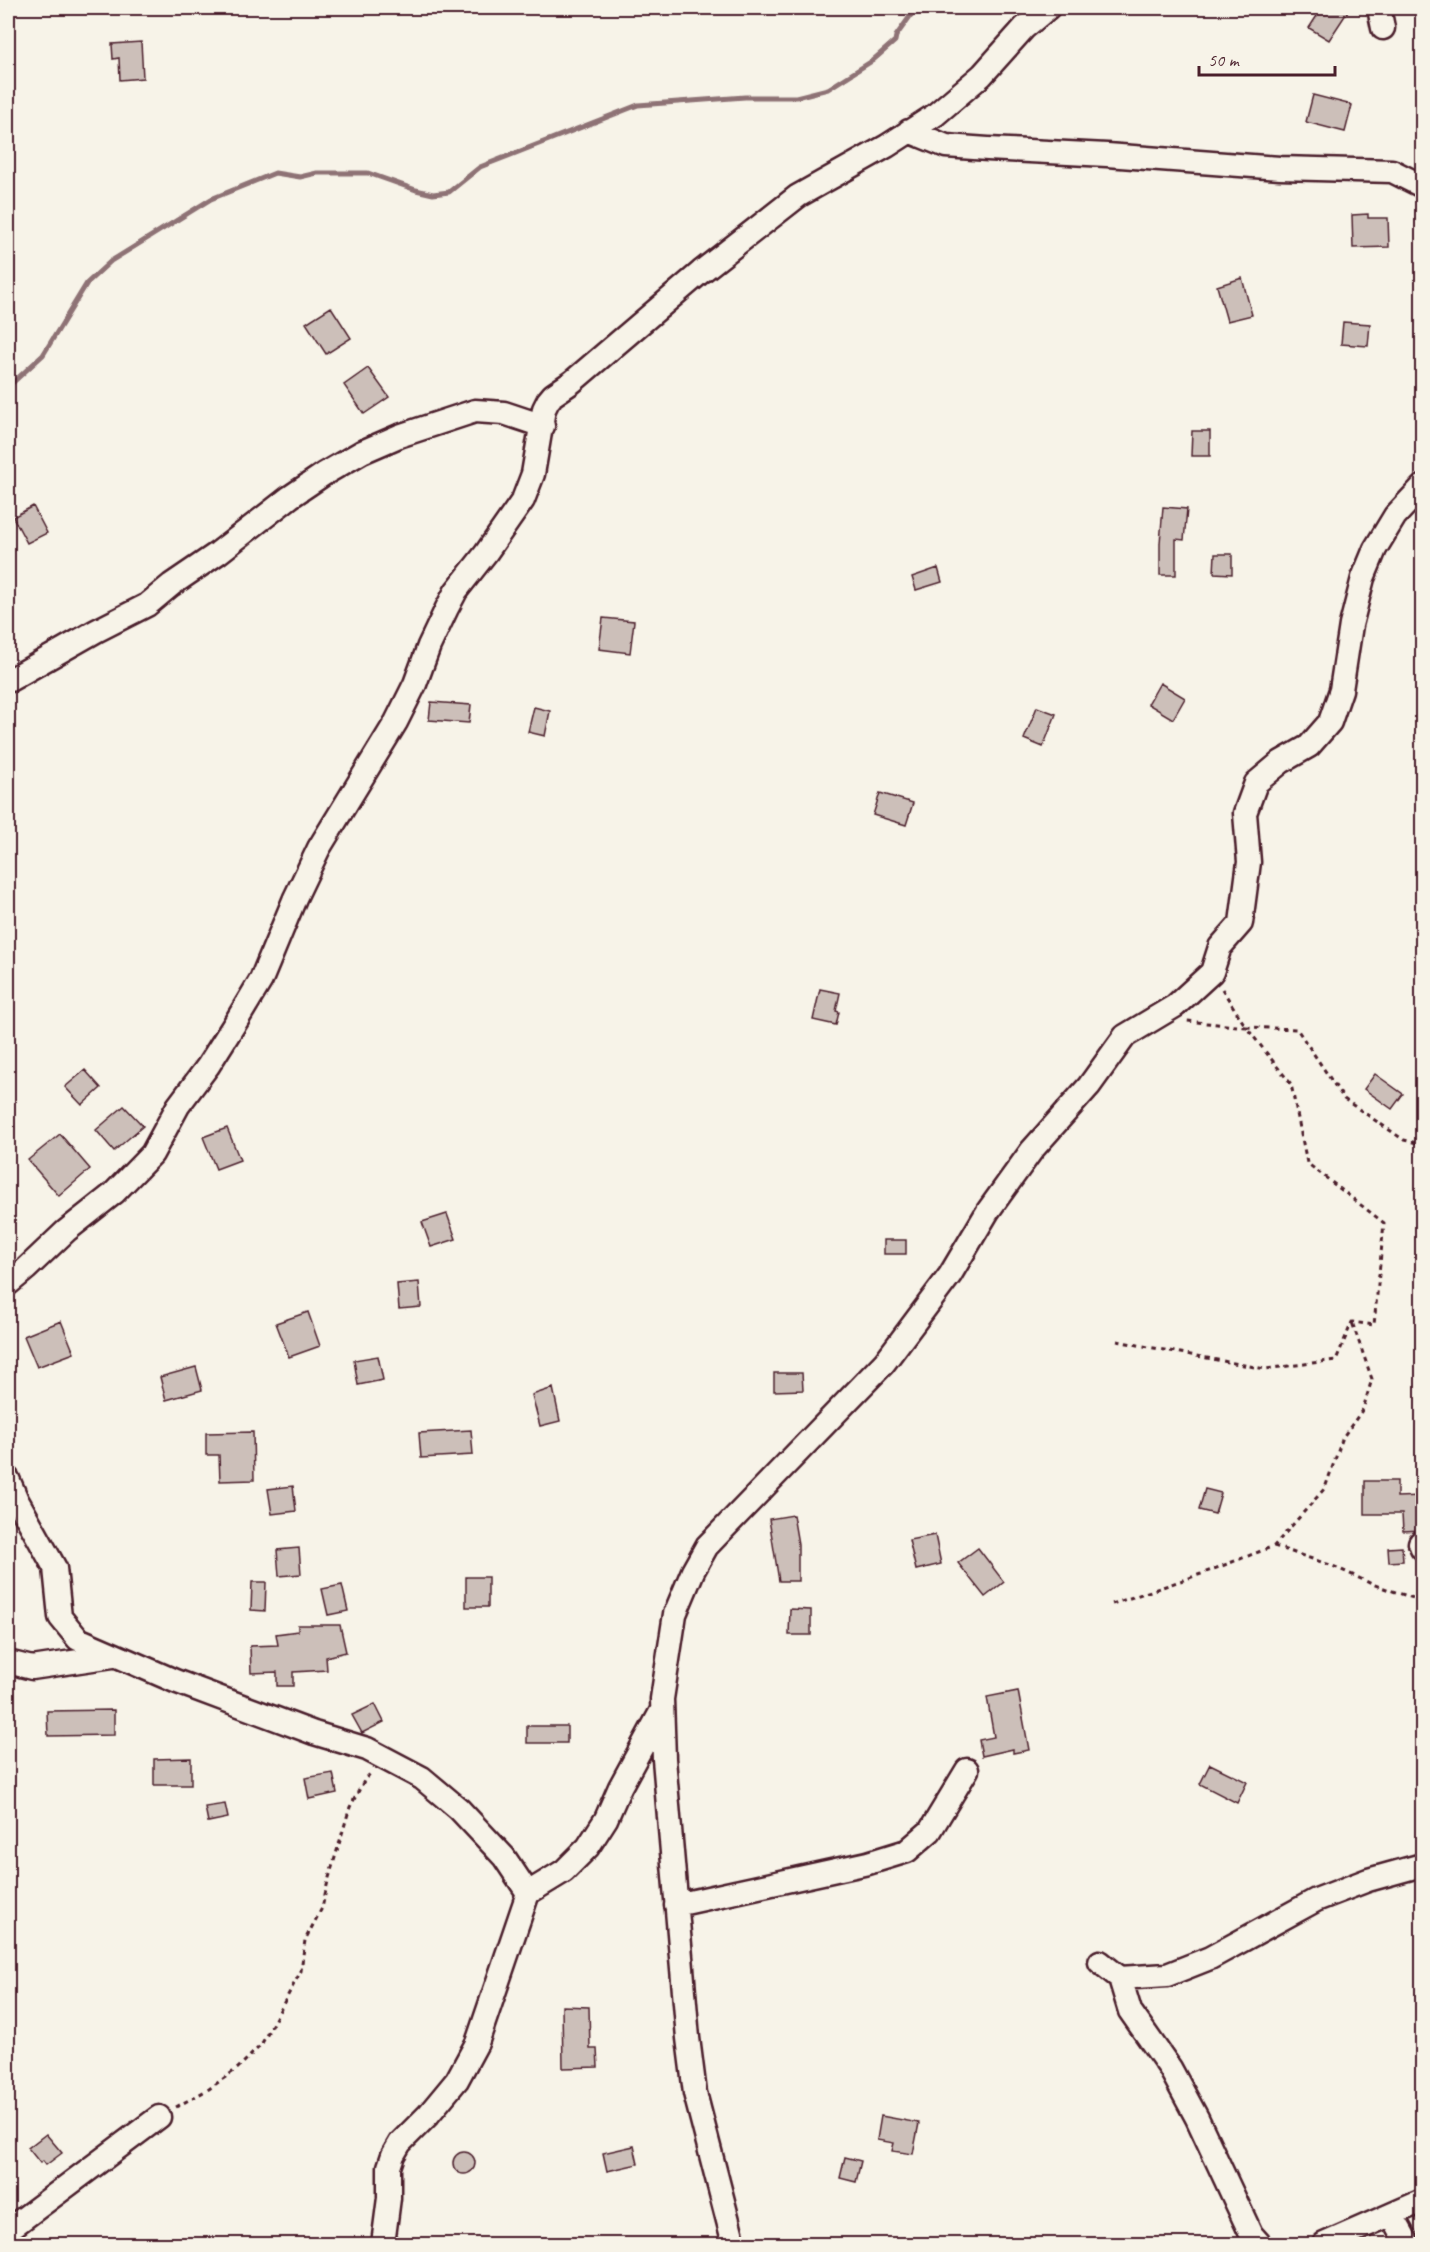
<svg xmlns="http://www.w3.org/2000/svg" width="1430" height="2252" viewBox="0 0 1430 2252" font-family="Caveat,sans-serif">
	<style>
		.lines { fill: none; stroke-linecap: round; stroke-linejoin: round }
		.stream { stroke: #8e7275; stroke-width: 5 }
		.building { fill: #ccbfb9; stroke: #4a1f2b; stroke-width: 1.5 }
		.minor-casing { stroke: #4a1f2b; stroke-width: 27 }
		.path { stroke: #4a1f2b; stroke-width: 3; stroke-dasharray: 4.5 4.5; stroke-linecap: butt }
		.minor { stroke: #f7f3e8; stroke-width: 22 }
	</style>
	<rect width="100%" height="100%" fill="#f7f3e8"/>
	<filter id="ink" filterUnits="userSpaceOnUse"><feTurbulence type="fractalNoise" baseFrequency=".0167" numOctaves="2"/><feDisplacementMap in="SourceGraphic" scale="12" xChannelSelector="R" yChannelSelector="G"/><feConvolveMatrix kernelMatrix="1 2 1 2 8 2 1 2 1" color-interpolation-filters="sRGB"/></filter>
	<g filter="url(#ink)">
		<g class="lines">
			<path class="stream" d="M8 387 43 355 87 283 111 261 211 199 275 173 300 177 317 173H368L416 190 433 194 449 192 480 167 638 105 745 97H796L828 89 872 61 895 41 896 36 916 8"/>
		</g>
		<path class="building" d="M1322 8H1350L1329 40 1309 28Z
			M141 42 143 78 120 80 119 58 113 59 112 44Z
			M1313 95 1352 105 1345 132 1306 122Z
			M1368 214V218H1388L1389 247 1353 248 1352 215Z
			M1242 278 1252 315 1227 321 1217 286Z
			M331 307 351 338 326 354 306 323Z
			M1343 322 1370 324 1368 346 1341 344Z
			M368 368 389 397 364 414 344 385Z
			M1192 431H1210V456H1191Z
			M33 506 47 533 27 543 13 517Z
			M1163 507 1187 509 1184 540 1176 539V575H1160V543Z
			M1215 554H1232V574L1214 573Z
			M938 568 942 582 916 590 912 577Z
			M603 618 634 621 630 653 599 649Z
			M1160 683 1185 698 1173 719 1148 704Z
			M431 702 471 705 469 723 429 720Z
			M534 707 550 711 545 736 528 732Z
			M1037 707 1056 714 1043 747 1024 739Z
			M880 793 913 803 906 825 873 815Z
			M820 989 840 993 836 1011 839 1012 836 1025 813 1020Z
			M85 1070 101 1088 82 1105 65 1087Z
			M1375 1074 1403 1094 1392 1109 1364 1089Z
			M124 1106 143 1126 114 1151 96 1130Z
			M227 1128 240 1160 216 1169 203 1137Z
			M60 1134 90 1169 59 1196 28 1160Z
			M447 1214 456 1239 431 1247 422 1222Z
			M884 1240H906V1254H884Z
			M419 1282 421 1307 399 1309 397 1284Z
			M308 1312 320 1346 289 1357 276 1323Z
			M61 1321 74 1353 37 1367 24 1336Z
			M378 1356 383 1380 358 1385 354 1360Z
			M196 1367 202 1390 166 1400 160 1377Z
			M774 1373H802L803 1390 774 1391Z
			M553 1388 560 1421 540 1426 532 1395Z
			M471 1430 473 1455 421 1458 419 1433Z
			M253 1432 254 1480 220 1481 219 1455H206V1433Z
			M1365 1481H1397V1497L1422 1496V1530L1403 1531 1402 1514H1365Z
			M293 1486 296 1511 272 1514 268 1489Z
			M1205 1489 1221 1493 1215 1514 1199 1510Z
			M793 1515 798 1544V1581H779L769 1519Z
			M935 1535 941 1564 916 1570 909 1540Z
			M1402 1547 1403 1561 1389 1562 1388 1548Z
			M299 1548 301 1574 279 1576 277 1550Z
			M978 1548 1004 1582 985 1597 958 1563Z
			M466 1577H488V1607H466Z
			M252 1582H266L265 1611 251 1610Z
			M342 1585 348 1611 328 1615 322 1589Z
			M790 1609 811 1610V1635H789Z
			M298 1625H340L346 1652 326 1657 327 1670 293 1672V1686H277V1672L251 1673 250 1646 278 1645 276 1634 298 1631Z
			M1018 1691 1029 1750 1013 1753V1749L982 1756 979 1740 994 1737 987 1697Z
			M375 1704 384 1722 362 1733 352 1715Z
			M114 1710V1735L48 1736 47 1711Z
			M527 1726H567V1743H527Z
			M191 1758V1785H154V1759Z
			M1210 1764 1247 1782 1237 1803 1200 1784Z
			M333 1773 337 1793 309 1799 305 1778Z
			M225 1804 228 1818 208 1822 205 1807Z
			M562 2006 589 2007 590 2049H597L598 2067 563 2068Z
			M881 2116 919 2123 913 2154 892 2151 894 2143 877 2140Z
			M46 2134 62 2153 46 2165 43 2161 40 2163 28 2148Z
			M634 2146 638 2164 607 2171 603 2153Z
			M453 2163a11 11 0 1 1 22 0a11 11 0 1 1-22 0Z
			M845 2157 861 2161 856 2182 840 2178Z"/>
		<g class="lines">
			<g class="minor-casing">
				<path id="minor" d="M1379 8 1383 28
					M909 131 946 146 988 149 1107 155 1280 168 1392 171 1422 186
					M8 681 96 631 147 605 171 585 218 553 290 497 324 474 362 452 399 436 475 411 504 413 543 426
					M8 1284 26 1269 66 1231 114 1193 152 1154 178 1106 208 1066 237 1020 261 980 295 898 319 848 396 722 415 684 429 646 447 608 456 591 486 553 523 500 533 474 544 409 548 401 553 395 572 382 701 272 798 196 887 146 935 115 982 75 1024 28 1048 8
					M8 1479 17 1500 55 1568 60 1617 78 1639 175 1681 314 1733 367 1749 422 1778 459 1809 504 1857 528 1893 564 1871 588 1847 606 1819 620 1787 662 1710
					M1420 1543 1422 1548
					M8 1662 32 1668 113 1656
					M676 1905 868 1863 907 1851 930 1831 967 1770
					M1100 1962 1120 1978 1167 1975 1210 1958 1316 1900 1368 1880 1422 1865
					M1120 1978 1130 2011 1170 2068 1197 2118 1251 2234 1260 2244
					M1392 2215 1408 2244
					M8 2230 159 2117
					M383 2244 389 2198V2167L393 2155 400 2143 428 2115 457 2080 477 2043 528 1893
					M734 2244 695 2093 688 2038 664 1759 662 1699 675 1614 693 1571 707 1546 884 1363 950 1275 988 1211 1032 1150 1089 1086 1125 1036 1175 1006 1212 972 1220 947 1241 923 1249 862 1245 813 1256 783 1281 762 1309 746 1330 722 1341 690 1351 625 1363 578 1375 549 1395 516 1422 487
					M1324 2244 1422 2201"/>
			</g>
			<path class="path" d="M1222 989 1246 1027 1297 1029 1344 1099 1404 1140 1422 1144
				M1117 1341 1265 1369 1336 1360 1352 1322 1374 1325 1384 1223 1307 1163 1291 1084 1246 1027 1187 1021
				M1274 1546 1333 1566 1372 1584 1422 1601
				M1112 1604 1201 1574 1274 1546 1325 1488 1343 1437 1363 1409 1372 1379 1352 1322
				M176 2107 209 2089 238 2068 261 2045 301 1971 305 1940 322 1908 328 1881 350 1807 365 1779 370 1774"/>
			<use href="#minor" class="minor"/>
		</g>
	</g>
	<rect width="1430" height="2252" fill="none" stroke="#f7f3e8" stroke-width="30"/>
	<rect x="15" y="15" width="1400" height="2222" fill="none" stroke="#4a1f2b" stroke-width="2" filter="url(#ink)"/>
	<path d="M1199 66v9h136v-9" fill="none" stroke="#4a1f2b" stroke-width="3"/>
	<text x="1208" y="66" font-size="18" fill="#4a1f2b" stroke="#f7f3e8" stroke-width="4.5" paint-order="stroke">50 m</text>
</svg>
